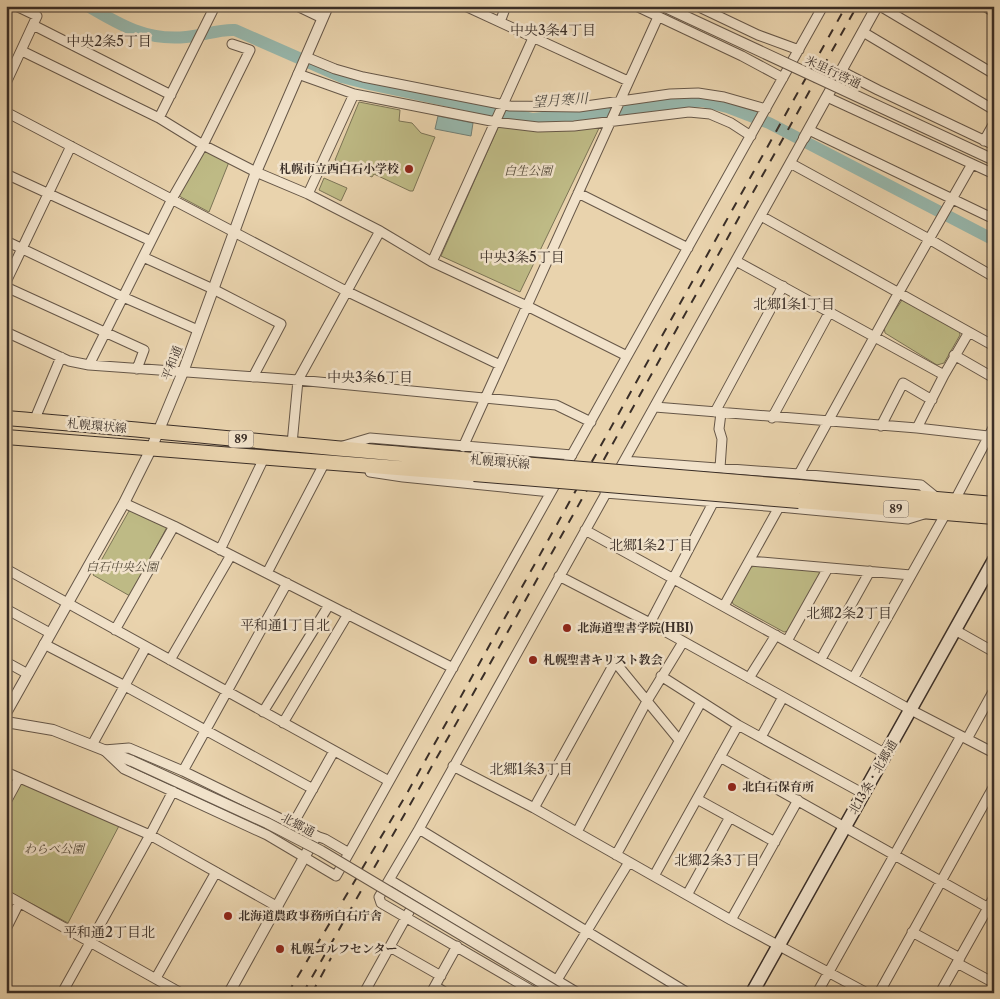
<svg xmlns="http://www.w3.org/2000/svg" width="1000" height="999" viewBox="0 0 1000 999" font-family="'Libre Caslon Text','Noto Serif JP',serif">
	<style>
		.green { fill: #beba85; stroke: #7c7456 }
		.water { fill: #97b7ac; stroke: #728077 }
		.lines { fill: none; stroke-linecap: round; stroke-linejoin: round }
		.river { stroke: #97b7ac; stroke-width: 12 }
		.minor-casing { stroke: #665748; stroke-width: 11 }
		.tertiary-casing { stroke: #665748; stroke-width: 12 }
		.secondary-casing { stroke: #3a2e27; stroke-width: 15 }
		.primary-casing { stroke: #3a2e27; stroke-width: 16 }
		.minor { stroke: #f1e2ca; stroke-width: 9 }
		.tertiary { stroke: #f1e2ca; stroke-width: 10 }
		.secondary { stroke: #f1e2ca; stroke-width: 12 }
		.primary { stroke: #e9d3ad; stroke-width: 14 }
		.rail { stroke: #3a2e27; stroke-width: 2; stroke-dasharray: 9 9; stroke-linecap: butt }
		.tertiary-bridge-casing { stroke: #665748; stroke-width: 12; stroke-linecap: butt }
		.primary-bridge-casing { stroke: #3a2e27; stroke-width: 16; stroke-linecap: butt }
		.tertiary-bridge { stroke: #f1e2ca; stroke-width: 10 }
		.primary-bridge { stroke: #e9d3ad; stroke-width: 14 }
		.poi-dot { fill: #8f2418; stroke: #f1e2ca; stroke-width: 2 }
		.labels { text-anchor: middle; stroke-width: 5; stroke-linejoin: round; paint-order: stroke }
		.shield { fill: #f1e2ca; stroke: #716458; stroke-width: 1 }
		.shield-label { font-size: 11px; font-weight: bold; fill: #3a2e27 }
		.street-label { font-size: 12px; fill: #3a2e27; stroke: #f1e2ca }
		.poi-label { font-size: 12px; font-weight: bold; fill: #3a2e27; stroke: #f1e2ca; text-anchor: start }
		.park-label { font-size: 12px; font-style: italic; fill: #544a3a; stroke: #f1e2ca }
		.neighbourhood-label { font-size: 14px; fill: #3a2e27; stroke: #f1e2ca }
		.water-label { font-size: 14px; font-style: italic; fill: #4d4942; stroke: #f1e2ca }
	</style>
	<rect width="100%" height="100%" fill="#e9d3ad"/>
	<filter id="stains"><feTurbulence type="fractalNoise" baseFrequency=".004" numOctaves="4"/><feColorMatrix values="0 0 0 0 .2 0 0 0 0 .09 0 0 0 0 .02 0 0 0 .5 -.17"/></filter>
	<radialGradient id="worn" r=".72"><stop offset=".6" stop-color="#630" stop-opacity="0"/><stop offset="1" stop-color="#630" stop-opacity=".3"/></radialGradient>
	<path class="green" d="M359 102 400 110 399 121 412 123 421 133 435 137 413 191H410L374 174 372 177 335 160Z
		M500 123 601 124 520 292 441 256Z
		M205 150 229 162 209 212 179 196Z
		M324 178 347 188 341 201 319 190Z
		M906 299 959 330 960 335 944 363 937 365 885 333 884 327 902 300Z
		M129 511H135L167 527 130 596 93 575Z
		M754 566 819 571 820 575 788 631 784 632 733 604 732 601 750 568Z
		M20 784H24L120 824 68 923 6 890V810Z"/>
	<path class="water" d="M438 116 473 123 471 136 435 129Z"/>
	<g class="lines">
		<path class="river" d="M88 6C120 25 147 41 186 37 203 36 218 29 235 30L342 77 369 84 533 119 702 101 727 107 769 123 994 240"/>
		<g class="minor-casing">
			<path id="minor" d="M297 6 322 18
				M465 6 628 81
				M636 6 742 56 783 78
				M697 6 758 35 799 50
				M880 6 994 74
				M984 6 994 12
				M500 22 506 6
				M33 25 171 95
				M863 32 994 110
				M22 51 159 118 203 145 256 172 308 194 380 231 432 262 527 306 627 356
				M306 57 335 69 363 77 510 106 579 107 670 94 698 93 724 97 766 109
				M841 71 878 90 994 145
				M298 74 354 94 496 122 538 127 574 126 689 112 710 114 731 123 751 136
				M6 83 37 16 16 6
				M827 97 994 174
				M6 112 346 291 500 365
				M159 118 215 6
				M809 130 994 219
				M984 141 994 123
				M790 163 929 239 994 277
				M6 174 151 241
				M578 193 688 248
				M308 194 354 94
				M761 216 994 346
				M6 241 123 297 198 330
				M143 257 213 289 281 324 253 377
				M736 261 944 375
				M432 262 533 38
				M6 282 71 146
				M6 287 144 350 137 369
				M6 332 69 361 89 365 298 380 556 405 591 422
				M954 355 994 378
				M89 365 172 199 203 145 250 50 232 44
				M655 407 917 428 988 436
				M715 412 783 286
				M772 418 829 313
				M34 421 61 357
				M881 426 903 383 932 400
				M917 428 944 375 969 332
				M292 444 298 380 380 231
				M343 446 370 438 572 455
				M463 447 658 17
				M624 461 799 474 921 485 937 498
				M720 468 722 439 719 429 721 413
				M370 472 403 477 551 492
				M799 474 899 292 972 164
				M605 493 779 507 908 519 924 514
				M955 500 994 426
				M124 503 174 526 453 668
				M585 530 911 710 994 753
				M220 550 264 458
				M750 561 911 575
				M6 569 389 781
				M267 573 325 462
				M559 576 650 623 886 754
				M724 606 779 507
				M6 609 50 633
				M650 623 714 501
				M115 630 174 526
				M955 630 994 652
				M787 641 828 568
				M44 644 125 686 313 789
				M821 659 870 571
				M170 660 231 555
				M6 662 28 674
				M661 676 738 725 864 794
				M854 677 946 513
				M749 678 776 635
				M263 712 329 605
				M283 723 348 614
				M761 737 783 697
				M967 739 994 690
				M92 745 146 647
				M129 748 183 771 316 836 325 839 349 853 336 876 267 835 124 769 104 750Z
				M720 757 994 911
				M453 766 534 808 731 920 867 993
				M183 771 287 583
				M6 772 150 835 278 907
				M697 799 775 842
				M6 802 19 778
				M534 808 615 662 679 740
				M293 824 334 751
				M419 829 688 993
				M577 832 647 701 683 642
				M349 853 823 6
				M616 855 701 702
				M654 876 738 725
				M390 880 578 993
				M6 895 181 993
				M687 895 730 817
				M731 920 798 800
				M6 929 19 903
				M912 932 960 958 957 963 994 983
				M390 947 441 976
				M156 978 216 872
				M557 980 629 862
				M435 986 446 993
				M62 993 150 835 173 791
				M364 993 409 912
				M431 993 457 946
				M536 993 381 903 379 897 419 829 804 138
				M817 993 961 736
				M879 993 994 786
				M940 993 994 897"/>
		</g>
		<g class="tertiary-casing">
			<path id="tertiary" d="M804 138 877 6
				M6 713 124 503 151 449 183 372 256 172 328 6
				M6 722 53 730 132 761
				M229 993 316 836"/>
		</g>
		<g class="secondary-casing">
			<path id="secondary" d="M752 993 994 560"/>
		</g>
		<g class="primary-casing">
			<path id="primary" d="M6 418C163 431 319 448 475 460
				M6 437 474 474
				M799 487 994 504
				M799 501 994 517"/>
		</g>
		<use href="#minor" class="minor"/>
		<use href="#tertiary" class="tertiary"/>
		<use href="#secondary" class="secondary"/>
		<use href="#primary" class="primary"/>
		<path class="rail" d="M288 993 406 795 846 6
			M303 993 482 678 857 6
			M312 993 331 958"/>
		<g class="tertiary-bridge-casing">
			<path id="tertiary-bridge" d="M663 6 994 160
				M132 761 267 823 321 851 559 993"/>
		</g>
		<g class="primary-bridge-casing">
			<path id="primary-bridge" d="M475 460 799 487
				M474 474 799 501"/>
		</g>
		<use href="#tertiary-bridge" class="tertiary-bridge"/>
		<use href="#primary-bridge" class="primary-bridge"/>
	</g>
	<g class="poi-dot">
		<circle cx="409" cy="169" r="5"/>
		<circle cx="567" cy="628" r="5"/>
		<circle cx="533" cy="660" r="5"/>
		<circle cx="732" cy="787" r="5"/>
		<circle cx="228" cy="916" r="5"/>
		<circle cx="280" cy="949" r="5"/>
	</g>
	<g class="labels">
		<g class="shield">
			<rect x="228.5" y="430.5" width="25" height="17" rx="4"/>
			<rect x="883.5" y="500.5" width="25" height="17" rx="4"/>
		</g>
		<g class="shield-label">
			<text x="241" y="443">89</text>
			<text x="896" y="513">89</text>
		</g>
		<g class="street-label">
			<text transform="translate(833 72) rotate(25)" y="4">米里行啓通</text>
			<text transform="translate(172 363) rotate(-69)" y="4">平和通</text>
			<text transform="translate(97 426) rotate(5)" y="4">札幌環状線</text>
			<text transform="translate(500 462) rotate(5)" y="4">札幌環状線</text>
			<text transform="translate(873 777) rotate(-60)" y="4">北13条・北郷通</text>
			<text transform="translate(298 825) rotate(28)" y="4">北郷通</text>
		</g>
		<g class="poi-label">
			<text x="399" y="173" text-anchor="end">札幌市立西白石小学校</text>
			<text x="577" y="632">北海道聖書学院(HBI)</text>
			<text x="543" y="664">札幌聖書キリスト教会</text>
			<text x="742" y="791">北白石保育所</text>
			<text x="238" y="920">北海道農政事務所白石庁舎</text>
			<text x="290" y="953">札幌ゴルフセンター</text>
		</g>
		<g class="park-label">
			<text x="528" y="175">白生公園</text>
			<text x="122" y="571">白石中央公園</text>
			<text x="54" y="853">わらべ公園</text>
		</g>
		<g class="neighbourhood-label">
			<text x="553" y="35">中央3条4丁目</text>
			<text x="109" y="46">中央2条5丁目</text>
			<text x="522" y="262">中央3条5丁目</text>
			<text x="794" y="309">北郷1条1丁目</text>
			<text x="370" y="382">中央3条6丁目</text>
			<text x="651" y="550">北郷1条2丁目</text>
			<text x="849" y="618">北郷2条2丁目</text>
			<text x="285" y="630">平和通1丁目北</text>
			<text x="531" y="774">北郷1条3丁目</text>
			<text x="717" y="865">北郷2条3丁目</text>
			<text x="109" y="937">平和通2丁目北</text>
		</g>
		<g class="water-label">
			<text transform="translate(560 100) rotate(-4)" y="5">望月寒川</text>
		</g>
	</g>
	<rect width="1000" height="999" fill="none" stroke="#e9d3ad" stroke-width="25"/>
	<rect x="8" y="8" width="985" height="984" fill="none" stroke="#3a2e27" stroke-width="2.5"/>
	<rect x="12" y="12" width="975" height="974" fill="none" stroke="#3a2e27"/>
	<rect width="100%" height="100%" filter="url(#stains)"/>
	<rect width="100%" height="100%" fill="url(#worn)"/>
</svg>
